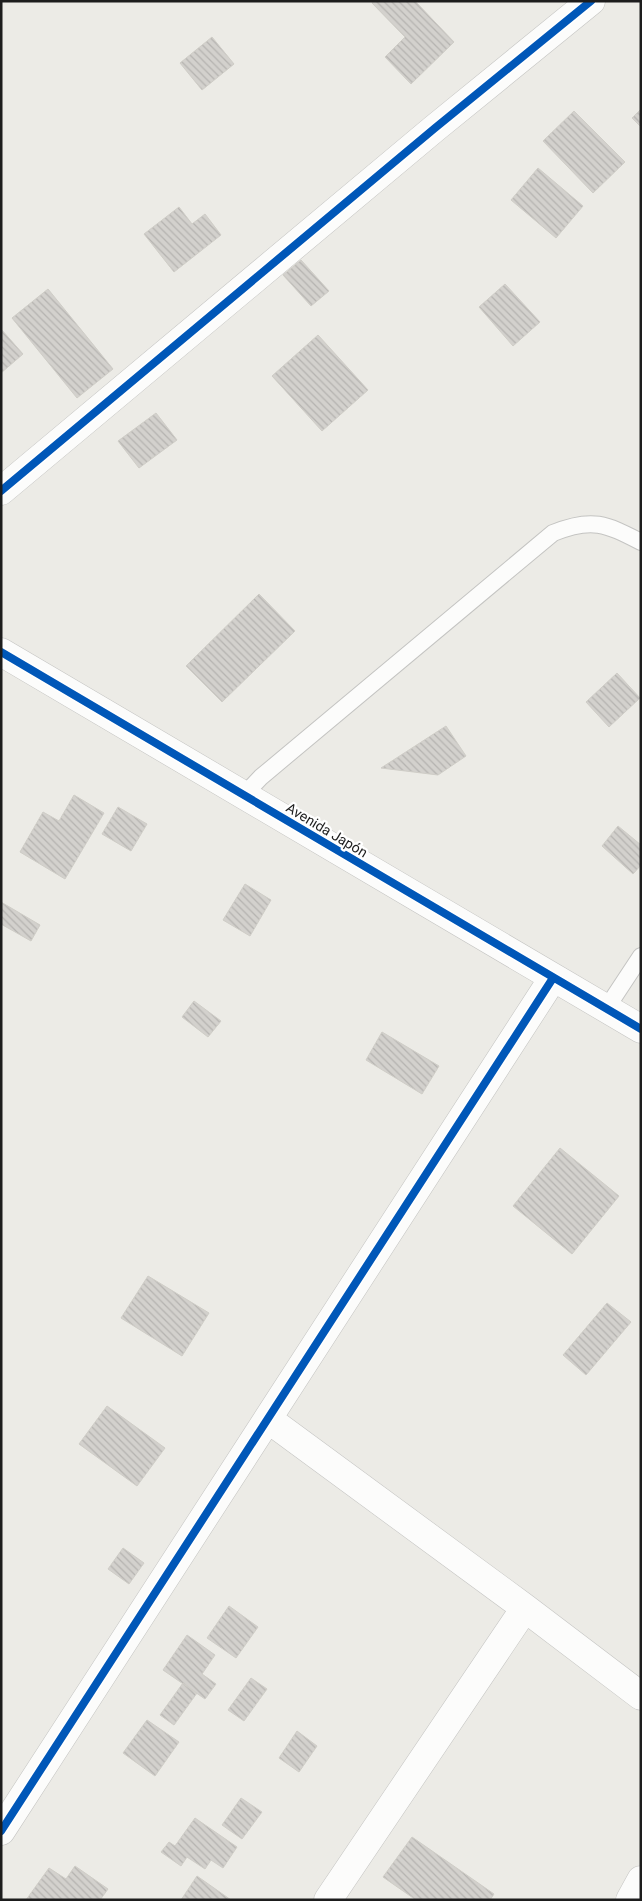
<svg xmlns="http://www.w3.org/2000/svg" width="642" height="1901" viewBox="0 0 642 1901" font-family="Roboto,sans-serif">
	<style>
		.building { fill: url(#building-back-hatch); stroke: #cfcdc7 }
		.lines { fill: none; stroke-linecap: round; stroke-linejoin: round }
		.service-casing { stroke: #c4c4c2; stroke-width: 18 }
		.minor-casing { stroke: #c4c4c2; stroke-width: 29 }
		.tertiary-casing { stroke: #c4c4c2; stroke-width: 29 }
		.service { stroke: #fcfcfb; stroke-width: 16 }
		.minor { stroke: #fcfcfb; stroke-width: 28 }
		.tertiary { stroke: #fcfcfb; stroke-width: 28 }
		.cycleway-casing { stroke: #fff; stroke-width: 11 }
		.cycleway { stroke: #0057b8; stroke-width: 8 }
		.labels { text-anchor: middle; stroke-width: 4.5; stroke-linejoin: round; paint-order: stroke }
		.street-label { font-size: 14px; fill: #1d1d1d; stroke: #fff }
	</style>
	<defs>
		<pattern id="building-back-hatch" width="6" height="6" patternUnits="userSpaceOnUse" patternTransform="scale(1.25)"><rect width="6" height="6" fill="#d3d1cd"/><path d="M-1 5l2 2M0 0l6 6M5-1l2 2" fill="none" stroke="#b5b3b0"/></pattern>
	</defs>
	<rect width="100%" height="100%" fill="#ecebe6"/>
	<path class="building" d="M373 1H415L454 42 411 84 385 57 405 37 372 3Z
		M212 37 234 64 202 90 180 63Z
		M641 109V127L632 118Z
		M574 111 625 162 593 193 543 141Z
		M538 168 583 206 556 238 511 200Z
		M179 207 192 224 205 214 221 235 174 272 144 234Z
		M301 260 329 291 311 306 283 275Z
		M505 284 540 322 513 346 479 307Z
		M48 289 113 369 77 398 12 318Z
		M1 329 23 354 1 373Z
		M318 335 368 390 322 431 272 376Z
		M156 413 177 440 139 468 118 441Z
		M259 594 295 631 222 702 186 666Z
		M617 673 640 698 609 727 586 702Z
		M446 726 466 756 438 775 381 768Z
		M74 795 104 813 65 879 20 852 43 812 59 821Z
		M118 807 147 824 131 851 102 834Z
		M618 826 641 845V865L633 874 602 846Z
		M245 884 271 900 250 936 223 920Z
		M1 902 40 925 31 941 1 924Z
		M194 1001 221 1021 208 1037 182 1017Z
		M382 1032 439 1066 422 1094 366 1060Z
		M560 1148 619 1196 572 1254 513 1206Z
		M148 1276 209 1313 182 1356 121 1318Z
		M607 1303 631 1322 586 1375 563 1355Z
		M107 1406 165 1448 137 1486 79 1444Z
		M123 1548 144 1563 129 1584 108 1569Z
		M229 1606 258 1627 236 1658 207 1638Z
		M187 1635 215 1655 202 1674 216 1684 205 1699 163 1670Z
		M251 1678 267 1689 244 1721 228 1710Z
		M183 1683 197 1693 174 1725 160 1715Z
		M147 1720 179 1742 155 1776 123 1753Z
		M297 1731 317 1746 299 1772 279 1758Z
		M241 1798 262 1812 242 1839 222 1825Z
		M195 1818 237 1847 223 1868 211 1860 205 1869 187 1857 181 1866 161 1852 169 1842 175 1846Z
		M412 1837 494 1894 490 1900H416L383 1877Z
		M75 1866 108 1889 100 1900H26L49 1868 66 1879Z
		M197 1876 231 1900H181Z"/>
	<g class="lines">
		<g class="service-casing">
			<path id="service" d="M244 795 261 777 553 533C592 517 606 524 641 542
				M606 1009 641 956"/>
		</g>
		<g class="minor-casing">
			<path id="minor" d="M1 491 435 128 591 1
				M268 1419 525 1608 641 1696
				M1 1831 553 978
				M328 1900 525 1608
				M630 1900 641 1880"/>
		</g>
		<g class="tertiary-casing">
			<path id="tertiary" d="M1 652 641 1029"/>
		</g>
		<use href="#service" class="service"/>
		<use href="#minor" class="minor"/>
		<use href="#tertiary" class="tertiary"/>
		<g class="cycleway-casing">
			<path id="cycleway" d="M1 491 435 128 591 1
				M1 652 641 1029
				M1 1831 553 978"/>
		</g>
		<use href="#cycleway" class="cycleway"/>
	</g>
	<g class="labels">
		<g class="street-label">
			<text transform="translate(327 830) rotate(31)" y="5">Avenida Japón</text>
		</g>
	</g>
	<rect width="642" height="1901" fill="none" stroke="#1d1d1d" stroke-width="5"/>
</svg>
